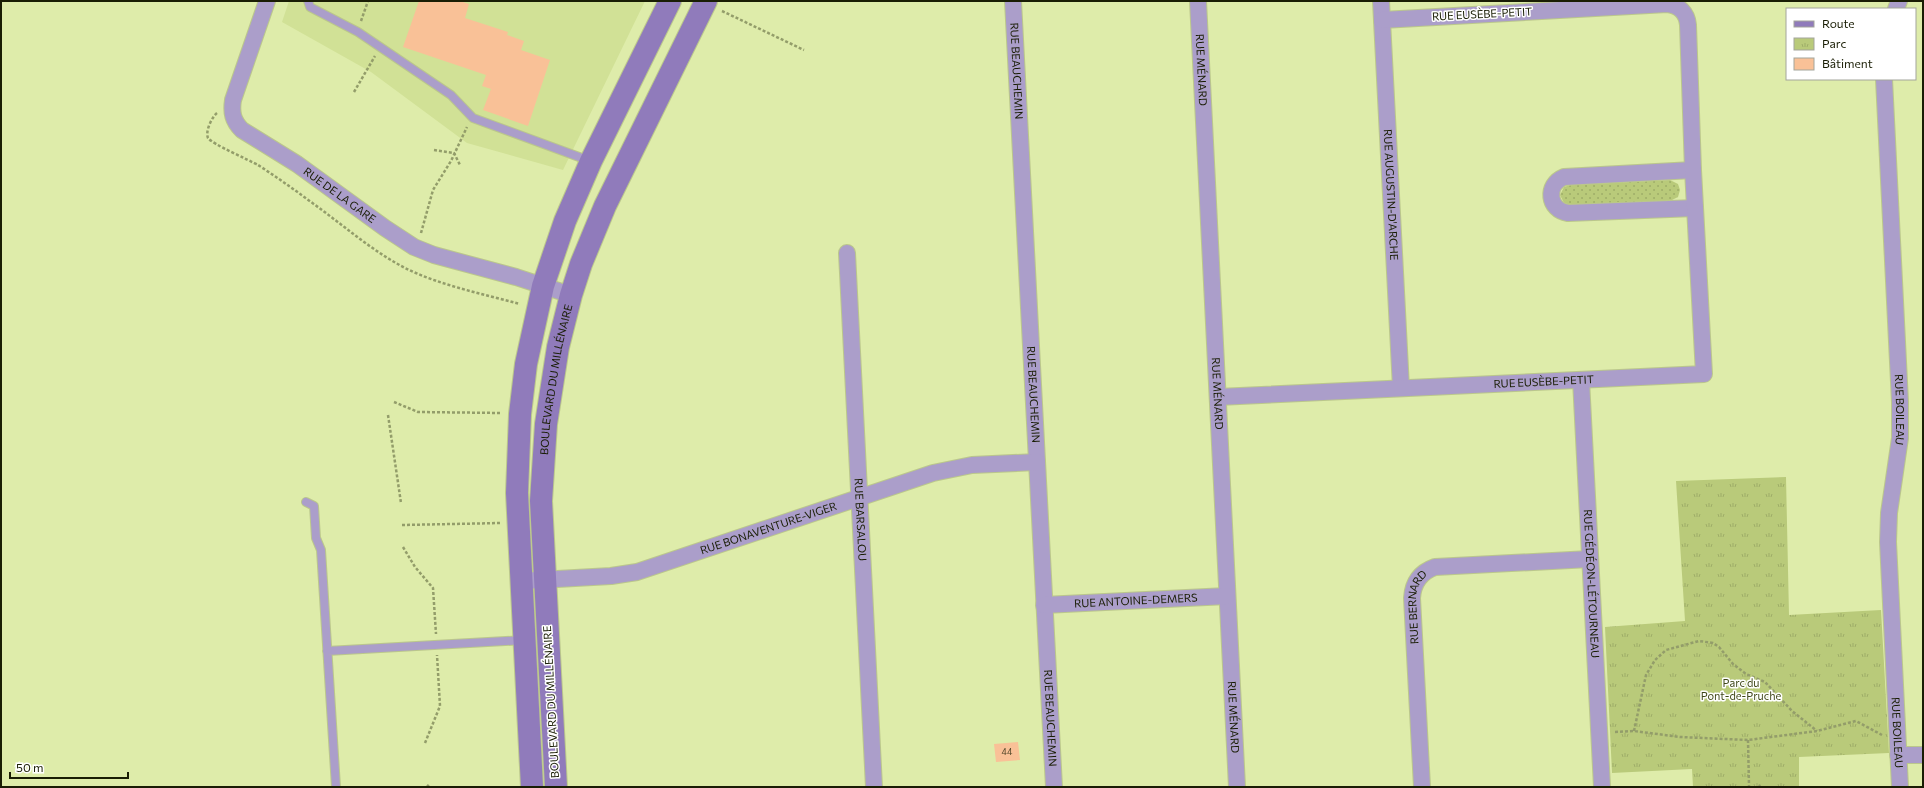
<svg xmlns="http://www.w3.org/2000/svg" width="1924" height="788" viewBox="0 0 1924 788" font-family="Commissioner,sans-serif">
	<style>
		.built { fill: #d1e196 }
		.grass { fill: url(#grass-dots) }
		.park { fill: url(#park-tufts) }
		.building { fill: #f9c197 }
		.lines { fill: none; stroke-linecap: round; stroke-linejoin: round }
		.lane-casing { stroke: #bbc78c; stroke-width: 10 }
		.street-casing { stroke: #bbc78c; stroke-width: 18 }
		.secondary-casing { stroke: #bbc78c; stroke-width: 24 }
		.path { stroke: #939d6a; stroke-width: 2.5; stroke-dasharray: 3 2; stroke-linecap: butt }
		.lane { stroke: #ab9eca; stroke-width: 8 }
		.street { stroke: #ab9eca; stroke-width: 16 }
		.secondary { stroke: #907bbb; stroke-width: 22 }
		.labels { text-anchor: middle; stroke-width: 3; stroke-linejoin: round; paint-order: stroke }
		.number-label { font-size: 9px; fill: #514629 }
		.street-label { font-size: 11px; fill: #191d04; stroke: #fff }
		.park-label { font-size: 11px; fill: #3f4718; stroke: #fff }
	</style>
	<defs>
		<pattern id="grass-dots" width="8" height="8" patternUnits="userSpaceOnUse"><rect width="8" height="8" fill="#b9ca7a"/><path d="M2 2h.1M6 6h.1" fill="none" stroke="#9ead68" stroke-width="1.8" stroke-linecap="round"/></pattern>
		<pattern id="park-tufts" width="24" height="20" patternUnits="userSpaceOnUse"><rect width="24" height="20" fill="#b9ca7a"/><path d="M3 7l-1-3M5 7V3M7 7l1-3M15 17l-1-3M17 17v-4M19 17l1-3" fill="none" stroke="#9ead68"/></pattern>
	</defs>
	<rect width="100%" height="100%" fill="#deecaa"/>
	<path class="built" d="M289 1H645L563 170 467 143 371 72 282 22Z"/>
	<path class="grass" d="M1670 180 1678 184 1680 190 1678 197 1670 201 1570 205 1564 203 1560 195 1564 187 1570 185Z"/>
	<path class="park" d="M1786 477 1789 615 1881 610 1889 753 1799 757V787H1693L1692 769 1612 773 1605 627 1685 621 1676 481Z"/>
	<path class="building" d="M419 1H460L469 4 465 18 508 32 507 35 524 41 521 50 550 60 528 126 483 110 491 89 482 86 486 75 403 47Z
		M1018 742 1020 760 996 762 994 744Z"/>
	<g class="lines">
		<g class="lane-casing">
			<path id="lane" d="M308 1 310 7 358 32 451 95 473 118 590 161
				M306 502 314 506 316 538 321 550 336 787
				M327 651 524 640"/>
		</g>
		<g class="street-casing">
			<g id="street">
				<path id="s1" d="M267 1 233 100C231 113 233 121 242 130L297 164 385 228 414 247 434 255 516 277 571 295"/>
				<path id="s2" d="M1013 1 1054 787"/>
				<path id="s3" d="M1198 1 1237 787"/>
				<path id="s4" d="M1381 1 1401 388"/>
				<path d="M1896 9 1899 1"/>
				<path id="s5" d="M1884 79 1900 402V438L1889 513 1888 542 1900 787"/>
				<path d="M1693 170 1564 177C1545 185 1548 210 1568 213L1695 208"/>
				<path id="s6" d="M847 253 874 787"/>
				<path id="s7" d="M1581 380 1602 787"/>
				<path id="s8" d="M1218 397 1704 374 1693 170 1688 25C1687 13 1679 5 1667 4L1382 20"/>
				<path id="s9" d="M521 581 611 576 637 572 933 473 972 465 1037 462"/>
				<path id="s10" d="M1044 605 1227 596"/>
				<path d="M1898 755H1923"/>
				<path id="s11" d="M1422 787 1412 598C1413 582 1421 572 1435 567L1590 559"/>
			</g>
		</g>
		<g class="secondary-casing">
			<g id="secondary">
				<path d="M532 787 517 493 520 414 526 364 543 286 565 221 591 161 670 1"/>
				<path id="s12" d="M556 787 541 501 546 424 558 347 571 295 581 264 605 206 706 1"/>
			</g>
		</g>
		<path class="path" d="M722 11 804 50
			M361 21 368 1
			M354 92 375 56
			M217 113C212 117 205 131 208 138 212 144 249 160 258 165 289 185 318 207 347 229 365 243 384 257 405 268 439 285 483 294 520 304
			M434 150 454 153 460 165
			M421 233 433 190 451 161 467 127
			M394 402 418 412 502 413
			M388 415 401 503
			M402 525 501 523
			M403 547 415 567 433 588 436 634
			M1634 731 1646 675 1655 660 1666 650 1699 641 1713 643 1719 647 1733 664 1746 674 1765 682 1792 711 1817 731
			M1615 732 1634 731 1680 737 1748 740 1817 731 1856 721 1882 735
			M1748 740 1749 786
			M425 743 440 706 437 655
			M427 785 429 787
			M1759 787 1760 785"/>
		<use href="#lane" class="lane"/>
		<use href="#street" class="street"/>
		<use href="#secondary" class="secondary"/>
	</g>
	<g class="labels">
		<g class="number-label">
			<text x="1007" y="755">44</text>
		</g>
		<g class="street-label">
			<text transform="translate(1482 14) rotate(-3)" y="4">RUE EUSÈBE-PETIT</text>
			<text dy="4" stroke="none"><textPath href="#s2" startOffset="70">RUE BEAUCHEMIN</textPath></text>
			<text dy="4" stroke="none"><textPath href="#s3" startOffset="69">RUE MÉNARD</textPath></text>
			<text dy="4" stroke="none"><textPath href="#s4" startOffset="194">RUE AUGUSTIN-D'ARCHE</textPath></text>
			<text dy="4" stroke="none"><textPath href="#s1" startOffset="255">RUE DE LA GARE</textPath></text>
			<text dy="4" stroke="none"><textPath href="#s12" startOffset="409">BOULEVARD DU MILLÉNAIRE</textPath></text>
			<text dy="4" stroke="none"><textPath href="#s8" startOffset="326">RUE EUSÈBE-PETIT</textPath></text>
			<text dy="4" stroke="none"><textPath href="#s2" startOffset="394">RUE BEAUCHEMIN</textPath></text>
			<text dy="4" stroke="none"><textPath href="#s3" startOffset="393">RUE MÉNARD</textPath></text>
			<text dy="4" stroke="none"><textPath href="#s5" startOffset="331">RUE BOILEAU</textPath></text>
			<text dy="4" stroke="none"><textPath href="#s6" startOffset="267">RUE BARSALOU</textPath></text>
			<text dy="4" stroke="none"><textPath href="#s9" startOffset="255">RUE BONAVENTURE-VIGER</textPath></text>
			<text dy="4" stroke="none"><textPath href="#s7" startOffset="204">RUE GÉDÉON-LÉTOURNEAU</textPath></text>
			<text dy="4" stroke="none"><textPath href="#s10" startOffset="92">RUE ANTOINE-DEMERS</textPath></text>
			<text dy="4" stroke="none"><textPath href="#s11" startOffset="181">RUE BERNARD</textPath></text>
			<text transform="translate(551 702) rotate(-93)" y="4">BOULEVARD DU MILLÉNAIRE</text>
			<text dy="4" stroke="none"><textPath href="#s2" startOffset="718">RUE BEAUCHEMIN</textPath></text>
			<text dy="4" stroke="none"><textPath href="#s3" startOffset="717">RUE MÉNARD</textPath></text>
			<text dy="4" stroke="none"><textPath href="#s5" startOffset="655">RUE BOILEAU</textPath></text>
		</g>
		<g class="park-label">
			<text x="1741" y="687">Parc du<tspan x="1741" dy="13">Pont-de-Pruche</tspan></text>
		</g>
	</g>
	<rect width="1924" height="788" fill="none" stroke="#191d04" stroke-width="4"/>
	<rect x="1786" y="8" width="130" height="72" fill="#ffffff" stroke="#a3a59b"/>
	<rect x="1794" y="21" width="20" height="6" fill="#907bbb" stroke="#a3a59b"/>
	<text x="1822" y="28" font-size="12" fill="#191d04">Route</text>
	<rect x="1794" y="38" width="20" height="12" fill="url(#park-tufts)" stroke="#a3a59b"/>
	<text x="1822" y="48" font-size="12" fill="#191d04">Parc</text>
	<rect x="1794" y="58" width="20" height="12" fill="#f9c197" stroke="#a3a59b"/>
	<text x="1822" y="68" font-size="12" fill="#191d04">Bâtiment</text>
	<path d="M10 772v6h118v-6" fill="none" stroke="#191d04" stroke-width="2"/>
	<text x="16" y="772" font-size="12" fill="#191d04" stroke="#ffffff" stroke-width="3" paint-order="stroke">50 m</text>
</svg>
